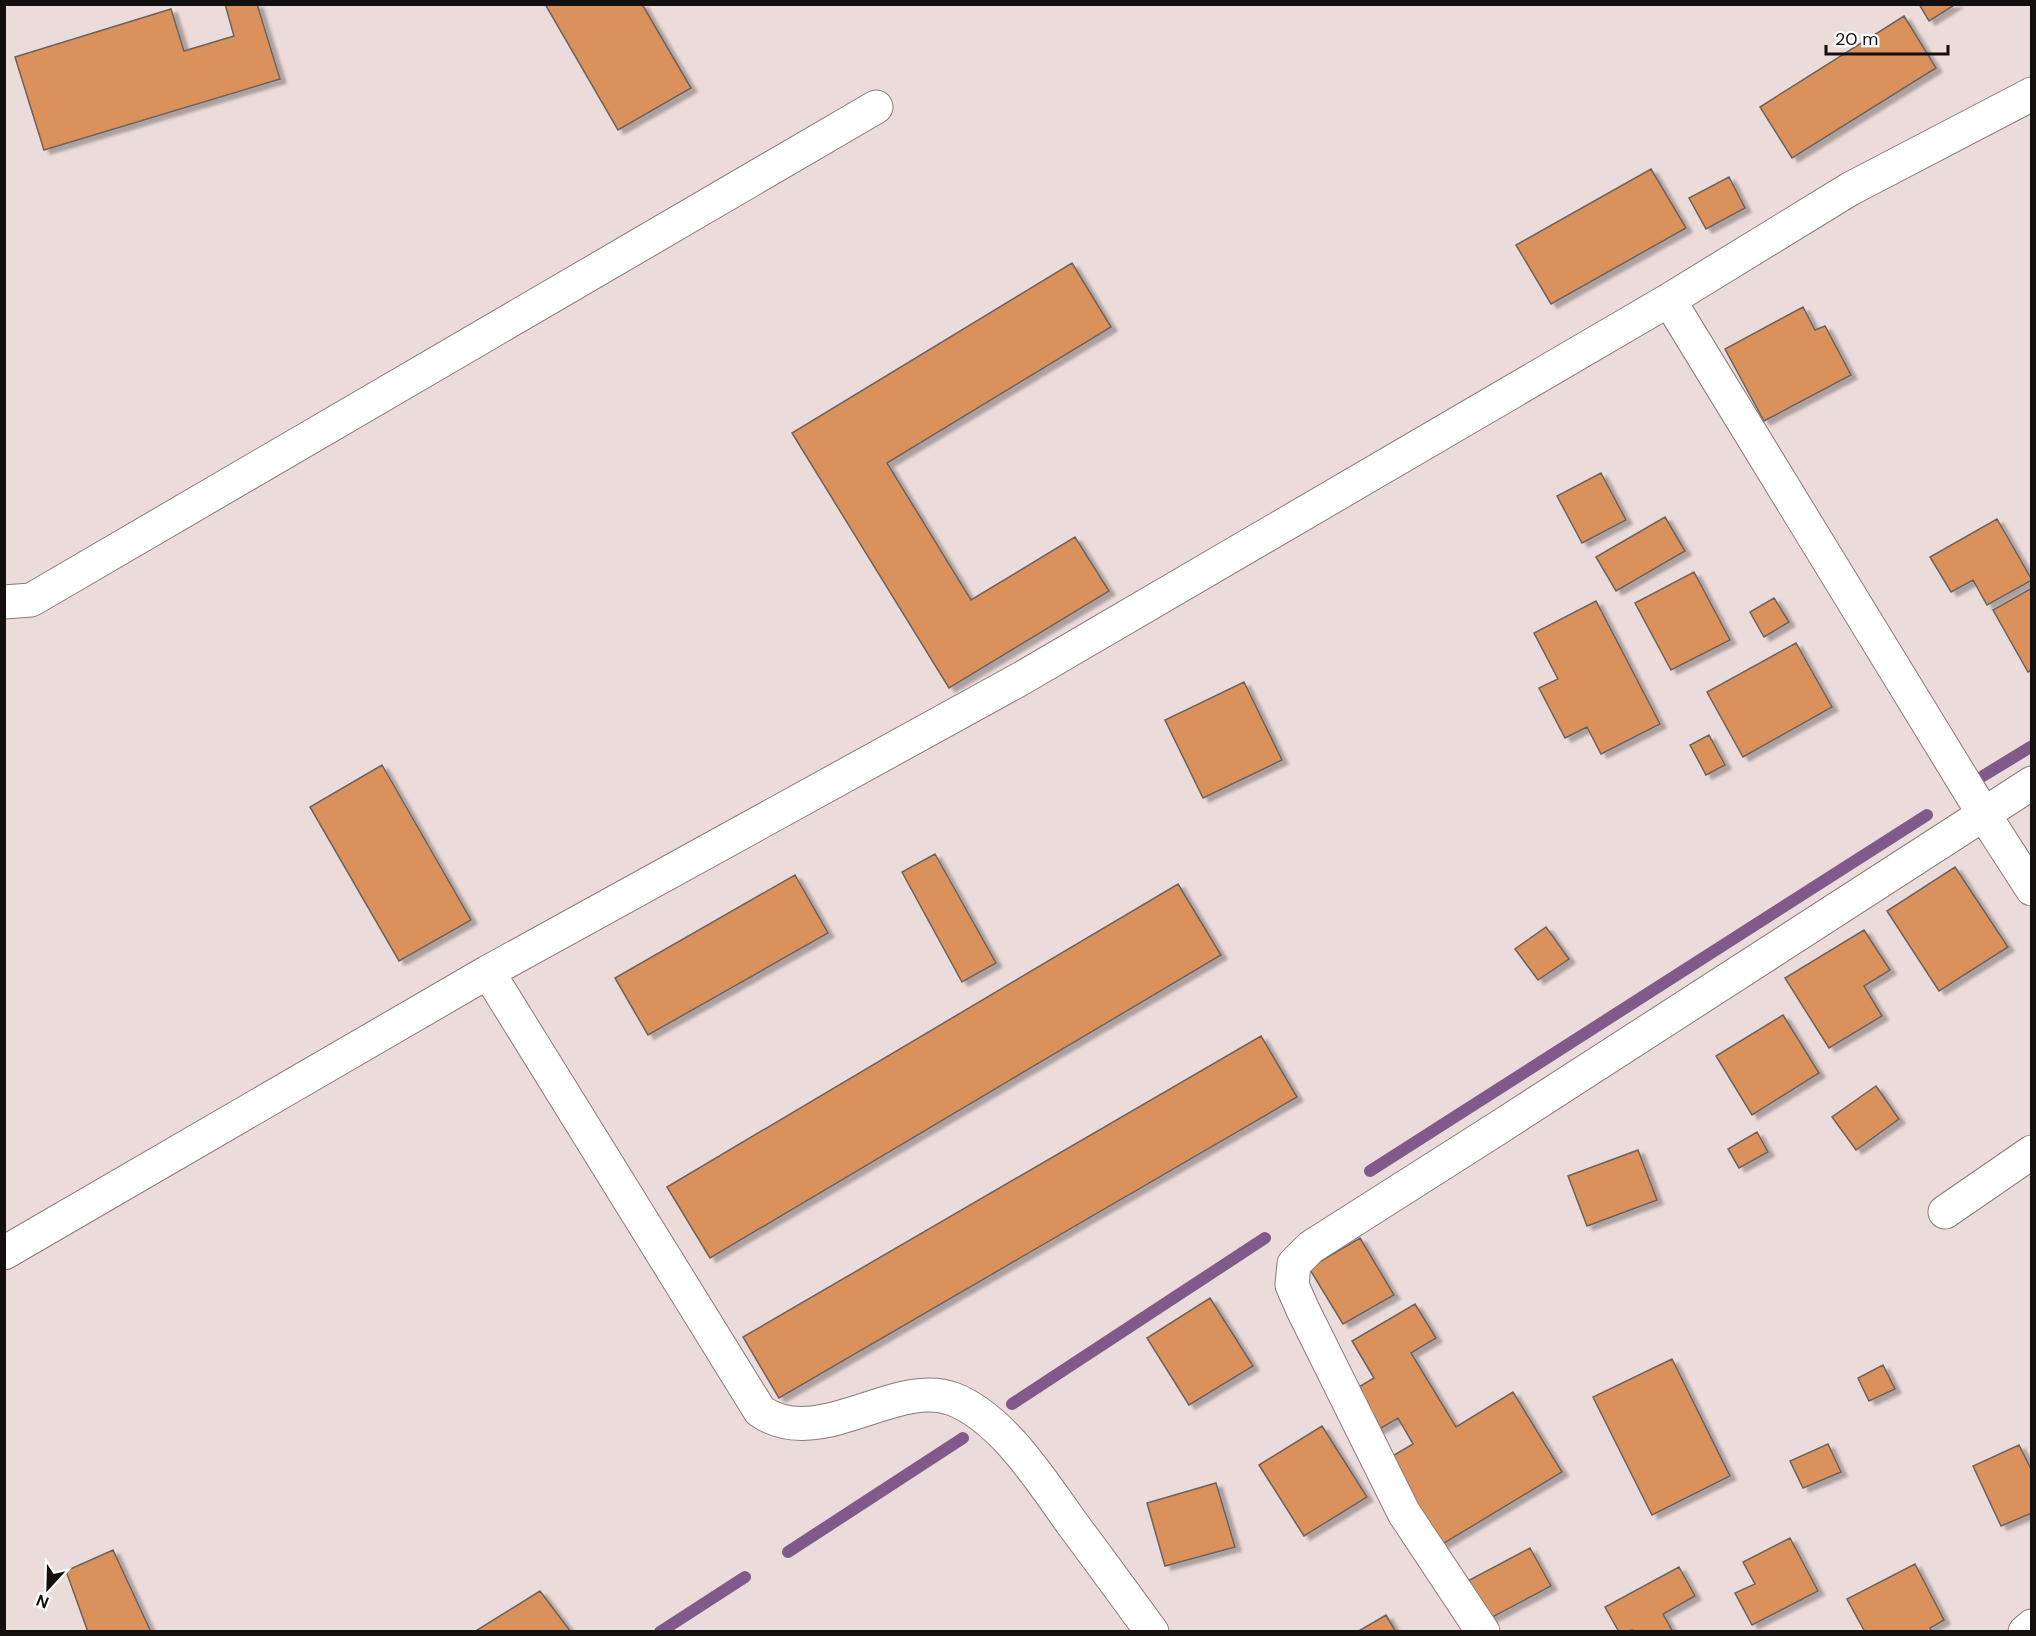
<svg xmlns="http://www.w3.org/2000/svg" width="2036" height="1636" viewBox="0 0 2036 1636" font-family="'DM Sans',sans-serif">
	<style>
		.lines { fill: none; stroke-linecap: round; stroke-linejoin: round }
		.stream { stroke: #7f5a8a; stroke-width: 12 }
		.building { fill: #db915c; stroke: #6d625b; stroke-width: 1.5; filter: url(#shadow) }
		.minor-casing { stroke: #8a7c7a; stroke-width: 35 }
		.minor { stroke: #fff; stroke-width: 33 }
	</style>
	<defs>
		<filter id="shadow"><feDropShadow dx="6" dy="4" stdDeviation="1.5" flood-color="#0004"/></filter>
	</defs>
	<rect width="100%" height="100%" fill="#ebdbda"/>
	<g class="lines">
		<path class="stream" d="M1983 776 2032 746
			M1370 1171 1927 815
			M1012 1404 1265 1238
			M788 1552 963 1438
			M660 1632 745 1577"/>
	</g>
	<path class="building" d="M225 4H257L280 79 44 150 15 57 171 9 184 51 234 36Z
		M545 4H642L691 88 618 130Z
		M1919 4H1956L1929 21Z
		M1904 16 1936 68 1792 158 1760 107Z
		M1651 169 1686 228 1551 304 1516 245Z
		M1729 177 1745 208 1706 229 1689 198Z
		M1072 263 1111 327 887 463 971 600 1075 537 1109 591 949 688 792 433Z
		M1803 307 1815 330 1825 326 1851 375 1764 421 1725 349Z
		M1601 473 1626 520 1582 543 1557 496Z
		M1665 517 1685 551 1616 591 1596 557Z
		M1997 519 2032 580 1987 605 1973 580 1951 592 1930 557Z
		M1694 572 1730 640 1671 670 1635 603Z
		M2032 588V670L2028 672 1993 610Z
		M1774 598 1789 622 1764 637 1750 612Z
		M1596 601 1660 724 1601 754 1587 727 1565 738 1539 688 1558 679 1534 633Z
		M1796 643 1832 707 1743 757 1707 692Z
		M1244 682 1282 760 1203 798 1165 720Z
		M1709 735 1725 765 1706 775 1690 745Z
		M382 765 471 920 399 961 310 807Z
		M935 854 996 963 962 982 902 872Z
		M1955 867 2008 947 1939 991 1887 911Z
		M795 875 828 933 648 1035 615 978Z
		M1178 884 1221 955 710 1258 667 1187Z
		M1546 927 1569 959 1538 980 1515 949Z
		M1864 930 1890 970 1864 986 1882 1016 1829 1048 1785 978Z
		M1783 1015 1819 1073 1752 1115 1716 1056Z
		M1261 1036 1297 1097 779 1398 743 1337Z
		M1876 1086 1899 1119 1856 1150 1832 1117Z
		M1757 1132 1768 1152 1739 1168 1728 1149Z
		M1638 1150 1657 1200 1587 1226 1568 1176Z
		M1360 1238 1394 1295 1343 1324 1309 1268Z
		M1210 1298 1253 1366 1189 1405 1147 1338Z
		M1415 1304 1436 1338 1411 1353 1456 1427 1513 1392 1562 1472 1436 1548 1384 1461 1413 1444 1398 1418 1376 1431 1352 1391 1374 1378 1352 1341Z
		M1672 1359 1730 1476 1652 1515 1593 1397Z
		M1883 1365 1895 1389 1869 1401 1858 1378Z
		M1322 1426 1367 1497 1304 1536 1259 1465Z
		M1828 1444 1841 1472 1803 1488 1790 1461Z
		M2019 1445 2032 1471V1513L2001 1526 1973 1466Z
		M1216 1483 1235 1547 1165 1566 1147 1503Z
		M1790 1538 1818 1591 1752 1625 1735 1593 1755 1584 1743 1562Z
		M1530 1548 1551 1586 1485 1621 1464 1583Z
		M113 1550 151 1632H88L66 1571Z
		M1915 1564 1944 1620 1930 1628 1932 1632H1865L1847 1599Z
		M1679 1567 1695 1596 1663 1614 1673 1632H1634L1633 1630 1619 1632 1605 1607Z
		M540 1591 571 1632H474Z
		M1386 1615 1396 1632H1357Z"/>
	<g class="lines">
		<g class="minor-casing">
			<path id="minor" d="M1669 300 1983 813 2032 889
				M4 602 31 600 876 107
				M488 972 760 1411C819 1452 896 1377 953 1399 1002 1418 1041 1480 1071 1522 1098 1558 1125 1595 1152 1632
				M1945 1212 2032 1152
				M4 1253 488 972 1022 678 1669 300 1850 189 2032 94
				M1483 1632 1404 1513 1302 1308 1292 1285 1294 1264 1311 1247 1498 1128 2032 783
				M2025 1632 2032 1626"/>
		</g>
		<use href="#minor" class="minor"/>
	</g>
	<rect width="2036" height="1636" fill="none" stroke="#140f0f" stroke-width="12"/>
	<g transform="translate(48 1588) rotate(202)" stroke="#ffffff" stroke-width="4.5" paint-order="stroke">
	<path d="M0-4.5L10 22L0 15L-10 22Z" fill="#140f0f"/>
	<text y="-9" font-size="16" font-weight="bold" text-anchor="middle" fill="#140f0f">N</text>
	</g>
	<path d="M1826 45v9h122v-9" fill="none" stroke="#140f0f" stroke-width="3"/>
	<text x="1835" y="45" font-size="18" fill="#140f0f" stroke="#ffffff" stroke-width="4.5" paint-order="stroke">20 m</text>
</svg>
